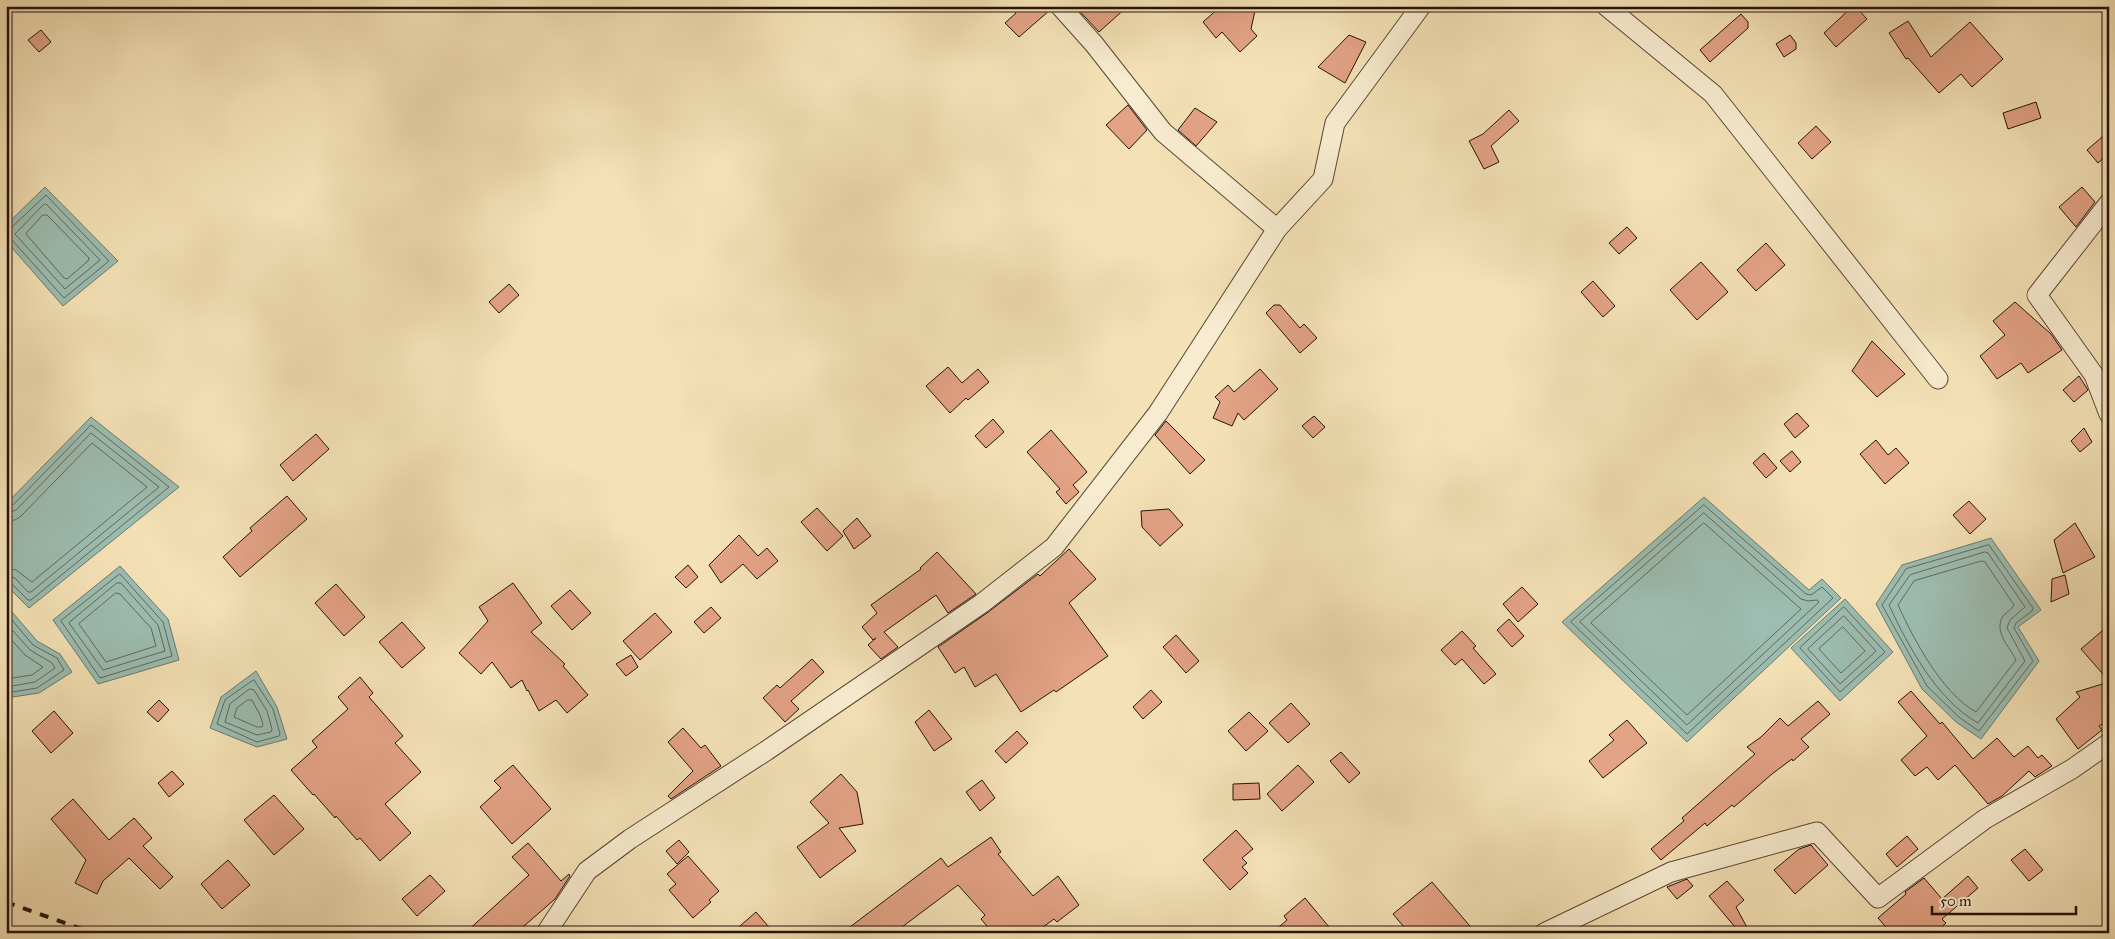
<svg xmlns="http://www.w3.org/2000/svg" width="2115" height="939" viewBox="0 0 2115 939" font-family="'IM FELL Great Primer',serif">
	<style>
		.water { fill: #9cbdb1; stroke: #6c796e }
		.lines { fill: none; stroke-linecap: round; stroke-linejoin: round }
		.shore { stroke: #60685d; stroke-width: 1 }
		.building { fill: #e3a385; stroke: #251209 }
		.street-casing { stroke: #594634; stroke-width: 21 }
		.street { stroke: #f8ecd0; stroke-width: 19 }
		.rail { stroke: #251209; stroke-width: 4; stroke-dasharray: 9 9; stroke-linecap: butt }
	</style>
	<rect width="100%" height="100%" fill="#f4e2b6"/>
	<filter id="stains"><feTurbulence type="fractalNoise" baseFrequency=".004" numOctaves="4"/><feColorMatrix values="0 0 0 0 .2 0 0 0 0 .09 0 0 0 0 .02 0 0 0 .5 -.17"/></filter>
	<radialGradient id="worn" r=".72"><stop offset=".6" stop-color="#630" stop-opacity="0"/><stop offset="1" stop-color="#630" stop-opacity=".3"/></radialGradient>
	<path class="water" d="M45 187 118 261 63 306 6 241V225Z
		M91 417 179 487 29 608 6 585V504Z
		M1704 497 1809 590 1822 579 1841 598 1687 742 1562 622Z
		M1991 538 2041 610 2018 627 2039 661 1981 739 1956 722 1922 689 1876 604 1902 565Z
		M120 566 168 619 179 660 98 684 53 620Z
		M1845 599 1893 652 1840 701 1791 648Z
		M6 605 37 641 60 654 72 672 39 693 6 698Z
		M256 671 277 707 287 739 257 747 210 728 221 697Z"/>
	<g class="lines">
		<path class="shore" d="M46 204 100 260 65 289 15 234 43 205Z
			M43 215H47L89 258 88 261 67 279 64 278 26 234Z
			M6 228 12 227 46 195 109 261 64 298 12 240 6 238
			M1704 505 1806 594 1811 595 1822 587 1833 598 1687 734 1571 622Z
			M6 507 12 506 91 425 169 487 31 600H28L11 583 6 582
			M1704 513 1801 599 1808 601 1817 600 1819 602 1687 725 1580 622Z
			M6 514 16 510 91 433 159 487 31 592H28L15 578 6 575
			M6 521 15 520 21 516 92 443 147 487 32 582 16 570 6 568
			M1704 523 1801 609 1687 715 1591 623Z
			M1989 545 2033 608 2032 611 2016 623 2014 628 2033 661 1979 731 1960 718 1927 686 1882 605 1906 569Z
			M1985 552 1988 553 2025 607 2010 620 2007 628 2025 661 1978 723C1937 700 1908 646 1889 605L1910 575Z
			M1982 561 1985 562 2014 605C2012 609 2007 612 2003 616 1993 632 2010 647 2016 660L1976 712C1942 693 1914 640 1898 605L1914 581Z
			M120 574 163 622 172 656 100 678 61 621Z
			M117 583H121L158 625 165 651 103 670 69 623Z
			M116 593 120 594 151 628 156 646 106 662 79 624Z
			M1844 607 1885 652 1840 692 1800 648Z
			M6 613 33 645 57 658 64 670 37 688 6 693
			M1844 616 1876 651 1840 684 1808 649Z
			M6 623 30 650 52 663 55 668 35 682 6 687
			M1843 627 1865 651 1841 673 1819 649Z
			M6 634 25 655 43 667 32 675 6 679
			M254 680 273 709 280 734 279 736 257 742 217 724 225 700Z
			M250 689 254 690 267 711 272 729 271 732 257 735 225 722 230 704Z
			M248 700H252L260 715 263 724 262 727H257L234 717 237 708Z"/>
	</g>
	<path class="building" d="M1010 6H1049L1050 10 1019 37 1005 23 1016 13Z
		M1075 6H1128L1099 32Z
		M1221 6H1256L1251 29 1257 36 1240 52 1222 32 1216 38 1203 22Z
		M1853 6H1855L1867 19 1836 47 1824 33Z
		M1741 14 1748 22V28L1710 62 1700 50Z
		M1908 21 1931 57 1970 22 2003 59 1972 87 1961 74 1939 93 1908 58 1906 59 1889 33Z
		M41 30 51 42 39 52 28 40Z
		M1349 35 1366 42 1345 83 1318 67Z
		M1790 35 1796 43V49L1784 57 1776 44Z
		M2036 102 2041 118 2008 129 2003 113Z
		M1128 105 1147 130 1129 149 1106 125Z
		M1195 108 1217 122 1196 146 1178 130Z
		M1509 110 1519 121 1491 146 1499 162 1484 169 1469 141 1483 134Z
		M1816 126 1831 142 1812 159 1798 143Z
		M2109 131V153L2098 163 2087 150Z
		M2082 187 2095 202 2076 227 2059 207Z
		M1627 227 1637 238 1619 254 1609 243Z
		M1766 243 1785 265 1756 291 1737 270Z
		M1701 262 1728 292 1697 320 1670 290Z
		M1593 281 1615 306 1603 317 1581 292Z
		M509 284 519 295 499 313 489 302Z
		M2015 302 2051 334 2062 350 2028 373 2021 363 1997 379 1980 356 2005 335 1993 321Z
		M1274 305H1280L1300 328 1304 324 1317 338 1300 353 1266 313Z
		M1872 341 1905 374 1877 397 1852 371Z
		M948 367 962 383 978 369 989 382 968 400 966 398 950 413 926 386Z
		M1260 369 1278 389 1244 420 1238 413 1232 426 1213 418 1220 402 1215 397 1228 385 1234 392Z
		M2079 376 2088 390 2074 402 2063 390Z
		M1797 413 1809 426 1795 438 1784 424Z
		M1314 416 1325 427 1313 438 1302 426Z
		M993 419 1004 432 986 448 975 436Z
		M1166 421 1205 460 1190 474 1155 435Z
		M2084 428 2092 442 2080 452 2071 441Z
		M1051 430 1087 472 1073 485 1079 492 1066 504 1056 492 1060 489 1027 452Z
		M316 434 329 449 293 481 280 465Z
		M1876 440 1888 455 1896 448 1909 463 1885 484 1860 454Z
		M1792 451 1801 462 1790 472 1780 461Z
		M1764 453 1777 468 1766 478 1753 463Z
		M287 496 307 519 240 577 223 557 252 531 250 528Z
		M1969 501 1986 519 1970 534 1953 515Z
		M817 508 843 536 827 551 801 522Z
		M1169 509 1183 525 1160 546 1142 527 1141 511Z
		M857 518 871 536 854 549 843 531Z
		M2075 523 2095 557 2063 573 2054 540Z
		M739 535 758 556 767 548 778 561 757 579 743 564 721 583 709 565Z
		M1069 549 1096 579 1069 603 1108 656 1056 692 1054 690 1021 712 996 674 975 687 964 667 955 673 938 647 987 613 1038 574 1040 576Z
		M937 552 976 594 948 613 936 595 884 632 898 647 881 659 868 645 876 638 873 640 862 627 877 613 871 605 921 569 920 568Z
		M688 565 698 577 686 588 675 577Z
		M2065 575 2069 594 2051 602 2052 579Z
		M513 583 542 623 531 632 565 664 563 666 588 695 567 713 556 700 539 711 528 690 527 691 522 680 511 688 492 662 481 674 459 653 488 621 479 607Z
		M336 584 365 617 344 636 315 603Z
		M1522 587 1538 604 1518 622 1503 604Z
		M570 590 591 613 572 630 551 606Z
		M711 607 721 618 704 633 694 622Z
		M655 613 672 632 640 660 623 641Z
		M1509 619 1524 636 1512 647 1497 630Z
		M402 622 425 648 402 668 379 642Z
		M2109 625V681L2081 649Z
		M1462 631 1476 646 1473 648 1496 674 1484 684 1462 659 1455 665 1441 650Z
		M1176 635 1199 661 1186 673 1163 647Z
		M631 655 638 667 626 676 616 664Z
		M812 659 824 672 791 701 799 709 785 722 763 698 777 685 780 688Z
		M360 677 373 693 369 697 403 736 395 743 421 772 385 804 411 833 380 861 360 838 357 840 336 816 335 818 314 794 313 795 291 770 317 747 312 741 348 709 338 697Z
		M2109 682V720L2099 726 2102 730 2078 749 2056 719 2080 697 2076 692Z
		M1151 690 1162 702 1143 719 1133 707Z
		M1911 691 1940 724 1942 722 1973 759 1997 738 2014 757 2028 746 2038 758 2042 755 2052 766 2035 777 2029 771 2002 796 1988 804 1955 765 1938 780 1927 767 1915 776 1901 760 1927 736 1898 702Z
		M159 700 169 710 158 722 147 712Z
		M1818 701 1830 714 1801 739 1809 747 1793 761 1792 759 1772 774 1734 807 1732 805 1707 826 1705 823 1661 860 1651 849 1684 821 1682 818 1755 754 1747 747 1761 737 1780 718 1788 726Z
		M1291 703 1310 724 1288 743 1269 723Z
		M929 710 952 739 934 751 915 722Z
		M54 711 73 733 51 753 32 731Z
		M1249 712 1268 731 1246 751 1228 731Z
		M1627 720 1647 743 1603 778 1589 761 1614 740 1609 735Z
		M683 728 701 748 705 745 721 766 671 799 668 796 693 771 668 742Z
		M1017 731 1028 743 1006 763 995 751Z
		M1341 752 1360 773 1349 783 1330 761Z
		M513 765 551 809 512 844 480 807 501 788 494 781Z
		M1298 765 1314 782 1282 811 1267 794Z
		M172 771 184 784 169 797 158 783Z
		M841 774 857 792 863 824 839 828 856 851 820 878 797 847 829 823 810 802Z
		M982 780 995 798 980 811 966 792Z
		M1259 783 1260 799 1233 800V784Z
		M274 795 304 829 274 855 244 820Z
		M73 799 109 840 134 818 152 838 143 846 173 877 160 889 129 858 103 881 97 894 75 883 86 860 51 819Z
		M1236 830 1253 849 1242 858 1247 863 1242 867 1248 873 1230 890 1203 860Z
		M1907 836 1918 849 1897 867 1886 854Z
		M991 837 1001 852 998 854 1033 896 1058 876 1079 905 1057 922 1054 919 1035 933H993L981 919 985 915 958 885 894 933H842L941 858 948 867Z
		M679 840 689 852 677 864 666 851Z
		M528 843 561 881 569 874 570 876 555 899 516 933H465L529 875 512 857Z
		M1811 845 1828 865 1795 894 1774 870 1799 849Z
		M2025 849 2043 870 2029 881 2011 860Z
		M688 856 719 891 709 900 711 902 693 918 669 890 676 884 667 874Z
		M228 860 250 885 222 909 201 884Z
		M430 875 445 891 417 916 402 899Z
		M1968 876 1978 888 1942 919 1946 923 1935 933H1891L1878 918 1906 894 1905 892 1924 878 1942 899Z
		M1687 879 1693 886 1677 899 1667 887Z
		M1727 881 1744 900 1736 907 1750 933H1740L1709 896Z
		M1432 882 1476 933H1409L1393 914Z
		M1305 898 1334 933H1272L1287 920 1284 916Z
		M756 912 774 933H732Z"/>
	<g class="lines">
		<g class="street-casing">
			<path id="street" d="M1060 6 1094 44 1163 132 1277 229
				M1606 6 1713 94 1938 379
				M2109 203 2037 295 2094 375 2109 414
				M546 933 587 871 630 839 766 751 981 604 1054 547 1158 413 1277 229 1323 179 1335 123 1421 6
				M1544 933 1671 872 1817 832 1878 898 1985 819 2072 769 2109 743"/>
		</g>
		<use href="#street" class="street"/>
		<path class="rail" d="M6 902 93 933"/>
	</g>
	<rect width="2115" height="939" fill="none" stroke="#f4e2b6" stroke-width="25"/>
	<rect x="8" y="8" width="2100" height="924" fill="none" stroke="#251209" stroke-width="2.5"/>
	<rect x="12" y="12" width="2090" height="914" fill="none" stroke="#251209"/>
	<path d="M1932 906v8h144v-8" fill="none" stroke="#251209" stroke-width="2.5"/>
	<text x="1940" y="906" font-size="15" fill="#251209" stroke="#f8ecd0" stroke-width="4" paint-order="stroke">50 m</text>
	<rect width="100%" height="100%" filter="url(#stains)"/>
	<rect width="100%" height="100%" fill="url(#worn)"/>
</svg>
